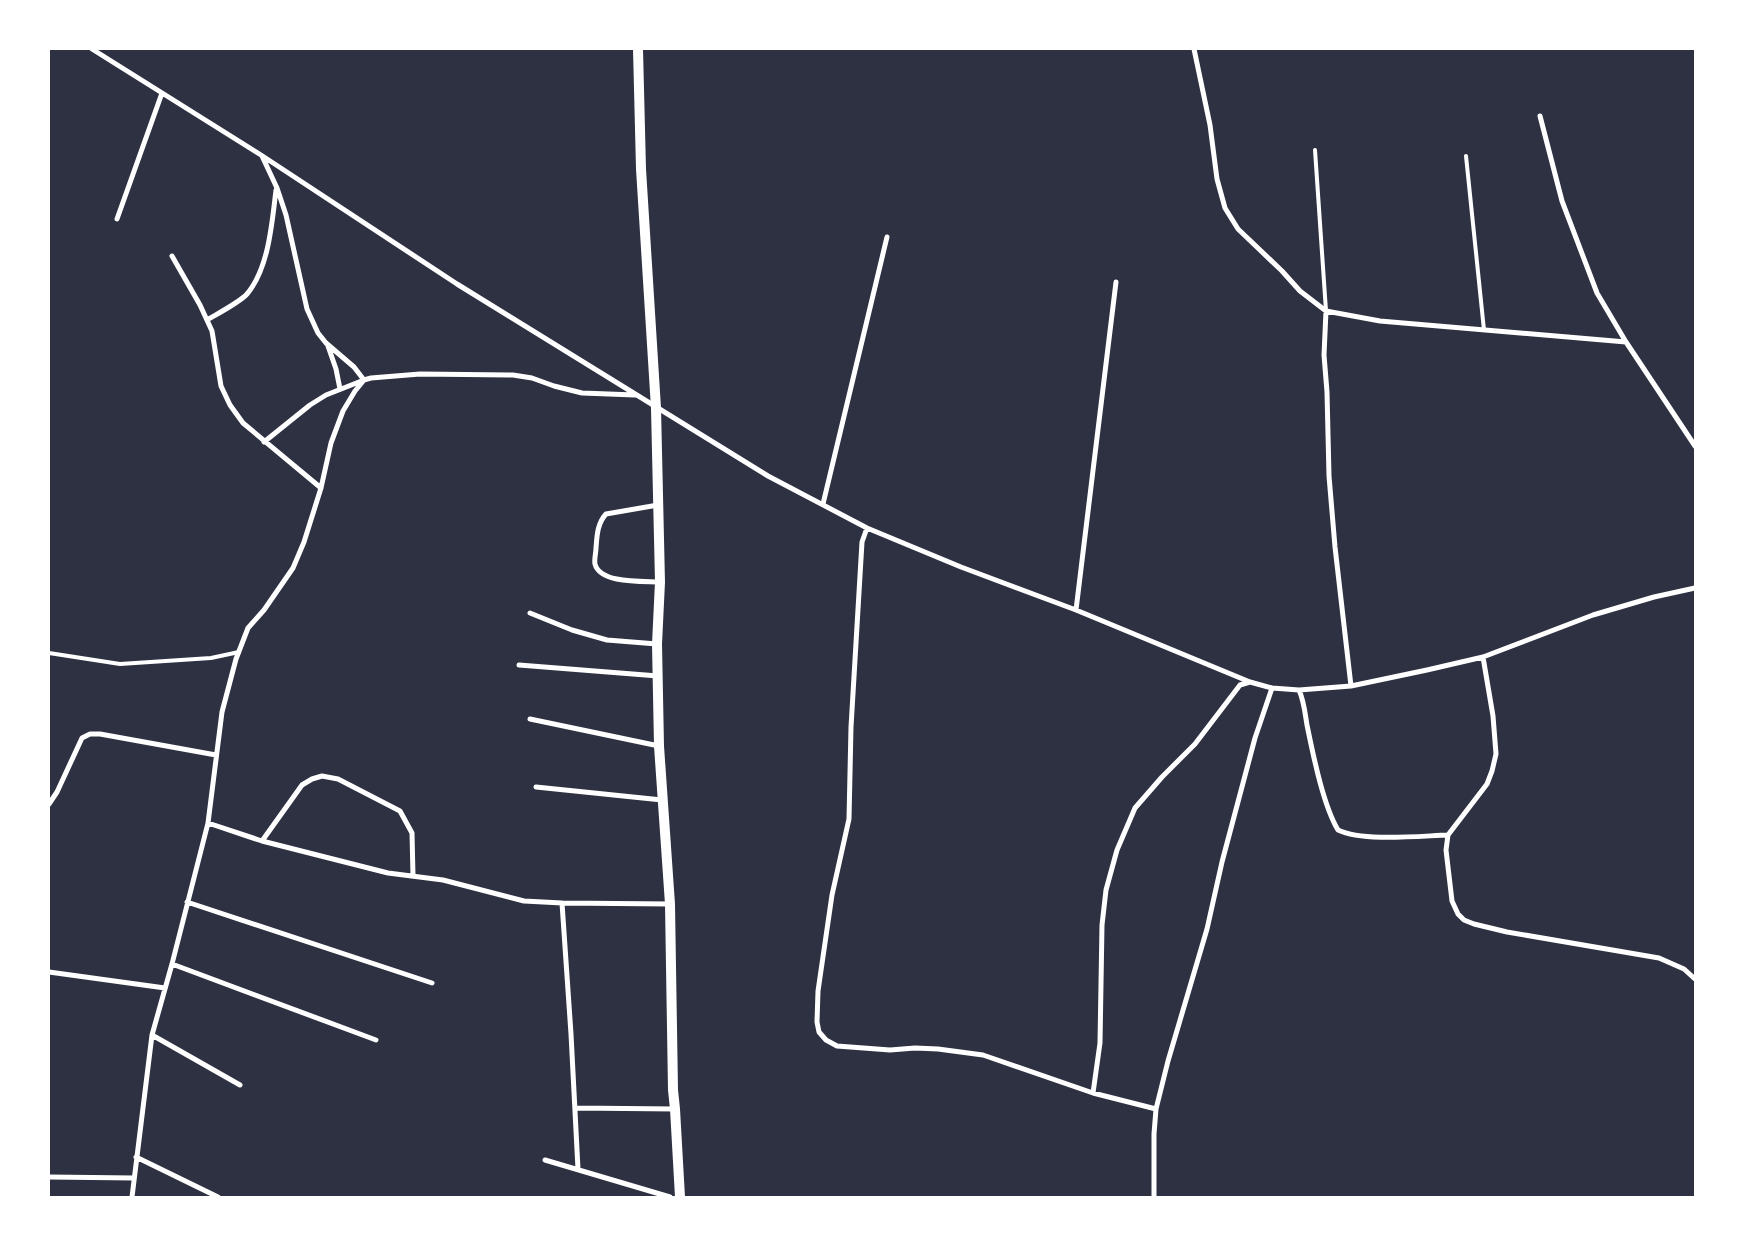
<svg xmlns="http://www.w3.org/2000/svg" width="1744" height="1246" viewBox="0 0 1744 1246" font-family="Manrope,sans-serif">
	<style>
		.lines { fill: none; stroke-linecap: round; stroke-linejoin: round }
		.service { stroke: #fff; stroke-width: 4 }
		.minor { stroke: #fff; stroke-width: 5 }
		.secondary { stroke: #fff; stroke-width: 10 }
	</style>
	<rect width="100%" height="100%" fill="#2d3142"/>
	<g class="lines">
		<path class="service" d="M1315 150 1326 311
			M1466 156 1484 330
			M49 653 120 664 211 658 239 652"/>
		<path class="minor" d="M92 49 261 155 457 284 768 476 867 528 961 567 1076 610 1250 682 1272 688 1299 690 1351 686 1427 670 1483 657 1593 615 1654 597 1695 588
			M1194 49 1210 125 1217 179 1225 208 1238 229 1282 271 1300 291 1326 311 1380 321 1626 342
			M1540 116 1562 201 1597 293 1626 342 1695 446
			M262 156 277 188 286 215 307 309 318 333 326 343 354 367 364 380 326 395 310 405 264 442
			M117 219 162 93
			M172 256 200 305 212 331 221 386 230 405 243 423 321 488
			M1326 311 1324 355 1327 392 1329 476 1335 547 1351 686
			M207 320C217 314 240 302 247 294 269 268 272 222 276 190
			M328 346 336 369 340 389
			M823 504 887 237
			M658 505 606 514C597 524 597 536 596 548 596 553 594 559 595 564 600 584 643 581 660 582
			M867 528 862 542 851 727 849 819 832 895 818 991 817 1022 819 1032 826 1040 837 1046 890 1050 915 1048 938 1049 983 1055 1093 1093 1156 1109
			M1076 610 1116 282
			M530 613 572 630 607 640 657 644
			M1483 657 1493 716 1496 754 1492 771 1487 784 1448 835 1446 850 1452 901 1458 914 1464 920 1474 924 1507 932 1659 958 1684 969 1695 979
			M519 665 658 676
			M1299 690C1304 701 1305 713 1307 725 1313 754 1323 805 1338 830 1363 842 1419 836 1448 835
			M530 719 659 746
			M536 787 662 800
			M49 804 57 792 82 738 90 734H100L216 755
			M208 823 262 841 388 873 443 880 524 901 562 903 670 904
			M262 841 302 785 312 779 322 776 338 779 400 811 412 833 413 876
			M187 902 432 983
			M562 903 571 1034 578 1169
			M172 964 376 1040
			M49 972 165 988
			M152 1035 240 1085
			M1093 1093 1100 1043 1102 925 1106 890 1117 850 1135 808 1162 777 1195 744 1240 685 1250 682
			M575 1108 675 1109
			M136 1157 218 1197
			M545 1160 670 1197
			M49 1177 134 1178
			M132 1197 152 1035 172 964 208 823 222 712 236 659 248 628 264 610 293 568 304 542 321 488 331 443 343 411 355 391 364 380 371 378 420 374 513 375 532 378 554 386 582 393 635 395
			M1154 1197V1134L1156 1109 1168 1061 1207 929 1222 862 1255 738 1272 688"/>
		<path class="secondary" d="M638 49 641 169 656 408 660 582 657 644 659 746 670 904 673 1090 675 1109 680 1197"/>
	</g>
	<rect width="1744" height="1246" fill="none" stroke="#ffffff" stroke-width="100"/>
</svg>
